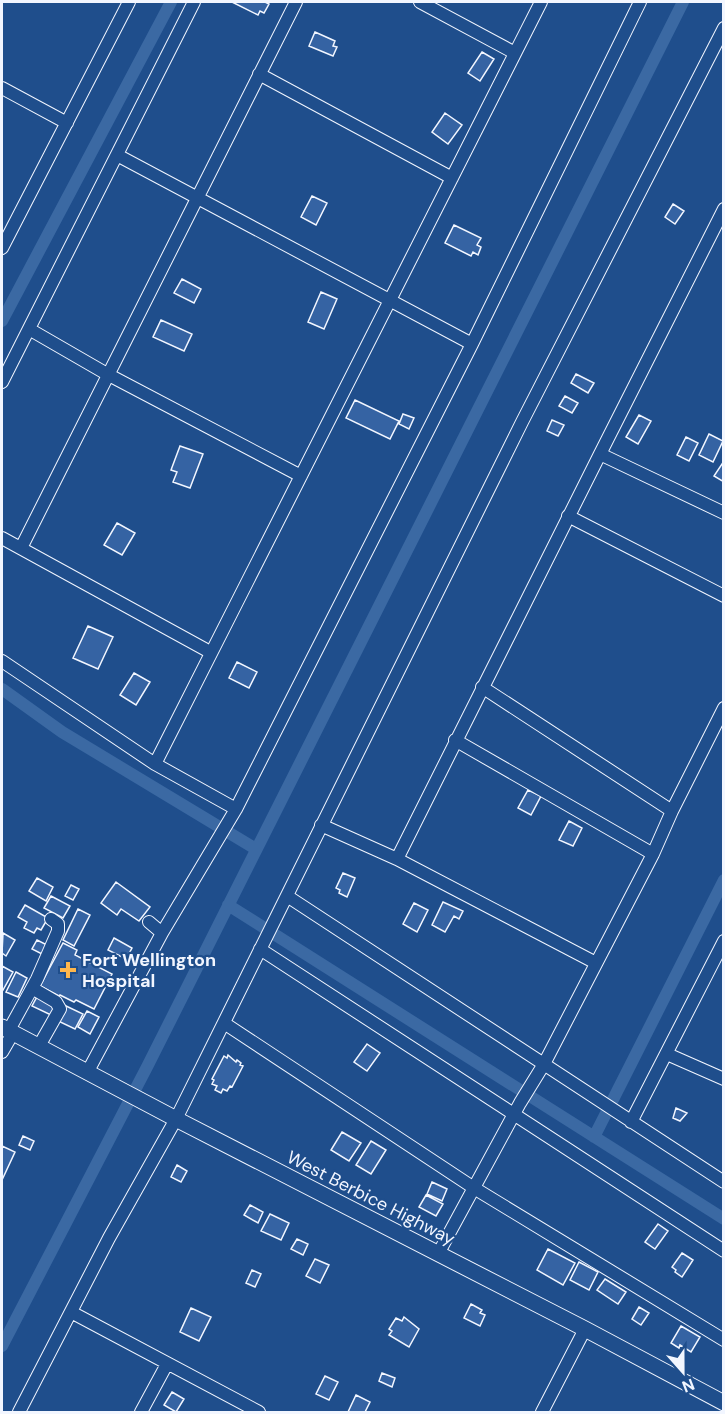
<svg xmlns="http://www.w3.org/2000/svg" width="725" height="1414" viewBox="0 0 725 1414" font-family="'DM Sans',sans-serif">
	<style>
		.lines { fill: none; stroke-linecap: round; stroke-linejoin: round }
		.canal { stroke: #3b69a3; stroke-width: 12 }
		.building { fill: #3563a3; stroke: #f2f6ff; stroke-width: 1.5 }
		.minor-casing { stroke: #f2f6ff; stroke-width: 14 }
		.major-casing { stroke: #f2f6ff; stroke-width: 17 }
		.minor { stroke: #1f4e8c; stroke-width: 12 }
		.major { stroke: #1f4e8c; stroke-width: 15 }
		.poi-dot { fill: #ffb74d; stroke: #1f4e8c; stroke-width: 2 }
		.labels { text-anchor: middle; stroke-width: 4.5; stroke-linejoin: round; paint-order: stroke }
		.poi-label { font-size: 18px; font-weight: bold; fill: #f2f6ff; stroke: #1f4e8c; text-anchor: start }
		.street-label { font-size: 18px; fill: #f2f6ff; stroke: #1f4e8c }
	</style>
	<rect width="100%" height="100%" fill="#1f4e8c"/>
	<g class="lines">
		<path class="canal" d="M2 321 171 2
			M2 689 62 732 256 849
			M228 905 724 1219
			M594 1137 724 880
			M2 1346 148 1065 683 2"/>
	</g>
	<path class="building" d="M232 2H265L269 4 264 13 260 11 258 15Z
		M315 32 335 41 333 46 337 47 333 56 309 46Z
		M482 52 494 59 480 81 468 73Z
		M445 113 462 125 448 144 432 132Z
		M312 196 327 203 316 225 301 217Z
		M673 204 684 211 675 224 665 217Z
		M454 225 481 238 477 245 481 247 478 255 473 252 471 256 445 243Z
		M182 279 201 289 194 303 174 293Z
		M321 292 337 299 324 329 308 322Z
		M161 320 192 334 184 351 153 337Z
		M576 374 594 383 588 393 571 383Z
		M565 396 578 403 572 413 559 406Z
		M355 400 399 421 390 439 346 418Z
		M403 414 414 418 409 429 399 424Z
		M639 415 651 421 638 444 626 437Z
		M552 420 564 425 558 436 547 431Z
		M709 434 723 441 713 462 699 455Z
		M686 437 698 443 689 461 677 455Z
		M180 446 203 454 190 488 173 482 177 472 171 470Z
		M724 461V482L714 476Z
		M117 523 135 533 122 555 104 545Z
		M88 626 113 637 98 669 73 658Z
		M237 662 257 672 249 688 229 678Z
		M134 673 150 682 136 705 120 695Z
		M528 790 541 796 531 815 518 808Z
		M569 821 582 828 573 846 559 840Z
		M343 873 355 878 347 897 339 893 340 890 336 888Z
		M37 878 53 887 46 901 29 891Z
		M116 882 150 907 139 921 121 909 117 915 101 903Z
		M71 885 79 889 73 900 65 896Z
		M51 896 70 906 63 918 44 908Z
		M443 902 463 911 459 919 454 916 445 932 432 925Z
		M414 903 428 910 417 932 403 924Z
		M25 905 48 918 41 930 37 928 34 933 24 928 27 922 18 917Z
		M78 909 90 915 74 946 63 940Z
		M3 933 15 940 6 956 2 953Z
		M114 938 132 948 126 959 108 950Z
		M37 940 47 945 42 954 32 949Z
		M63 943 77 950 75 955 112 974 94 1009 76 1000 74 1002 60 995 59 996 40 986Z
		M2 966 13 972 3 990 2 989Z
		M16 972 27 978 18 997 6 992Z
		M38 995 56 1004 51 1015 32 1006Z
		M64 1005 83 1014 75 1029 56 1020Z
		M87 1011 99 1017 90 1034 78 1027Z
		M367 1044 380 1053 367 1071 354 1062Z
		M228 1055 236 1062 237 1060 241 1063 240 1065 243 1066 232 1087 230 1086 227 1091 223 1089 221 1093 215 1090 217 1086 212 1084 214 1080 212 1079 224 1056 227 1058Z
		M676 1108 687 1113 680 1121 673 1118Z
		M342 1132 361 1143 349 1161 331 1150Z
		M23 1136 34 1141 30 1150 19 1145Z
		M371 1141 386 1150 371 1174 356 1165Z
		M2 1146 15 1152 2 1180Z
		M177 1165 187 1171 181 1182 171 1177Z
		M432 1182 447 1189 442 1201 427 1194Z
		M426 1195 443 1204 436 1216 419 1207Z
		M250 1205 263 1212 258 1223 244 1215Z
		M270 1214 289 1223 281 1240 261 1231Z
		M658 1224 668 1231 655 1249 645 1242Z
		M297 1239 308 1244 303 1255 291 1249Z
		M548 1249 575 1263 563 1285 537 1270Z
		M682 1253 693 1260 682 1277 675 1272 676 1270 672 1267Z
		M315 1259 329 1265 320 1283 306 1276Z
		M579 1262 598 1272 589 1290 570 1280Z
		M252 1270 261 1274 255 1287 246 1283Z
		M605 1279 626 1292 618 1304 597 1290Z
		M471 1304 482 1310 480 1313 485 1315 480 1326 464 1318Z
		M639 1307 649 1313 641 1325 632 1319Z
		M191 1308 211 1317 199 1341 180 1332Z
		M404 1317 419 1329 409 1347 389 1335 392 1331 389 1329 396 1318 402 1321Z
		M681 1326 700 1337 691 1352 680 1345 679 1348 671 1343Z
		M382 1373 395 1378 392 1387 379 1381Z
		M325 1376 338 1382 329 1400 316 1394Z
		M172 1392 184 1399 176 1412 164 1405Z
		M356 1395 370 1402 365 1412H348Z"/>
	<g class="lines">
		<g class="minor-casing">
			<path id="minor" d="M420 2 515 53
				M259 74 452 178
				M2 88 67 123
				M117 155 472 344
				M2 248 129 2
				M29 329 107 374 301 476
				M2 382 194 2
				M600 454 724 209
				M568 516 724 596
				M2 538 210 652
				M21 548 296 2
				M2 661 155 764 236 809
				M482 687 672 811
				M455 740 653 854
				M155 764 541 2
				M321 825 397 859 600 454 724 513
				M397 859 596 963
				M287 896 724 1182
				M149 922 162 933
				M260 949 724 1251
				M32 988 56 1002 60 1009 39 1046
				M224 1023 474 1188 724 1340
				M9 1030 37 979 58 931V924L51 919
				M2 1052 13 1033
				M667 1054 724 1079
				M87 1073 162 933 236 809 472 344 640 2
				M631 1122 724 941
				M438 1254 520 1103 544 1064 653 854 672 811 724 708
				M71 1312 259 1412
				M19 1412 109 1238 176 1119 522 422 724 28
				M141 1412 167 1364
				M542 1412 585 1329"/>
		</g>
		<g class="major-casing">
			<path id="major" d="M2 1027 176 1119 585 1329 724 1403"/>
		</g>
		<use href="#minor" class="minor"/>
		<use href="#major" class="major"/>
	</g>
	<path class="poi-dot" d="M65 961h6v6h6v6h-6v6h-6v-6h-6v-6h6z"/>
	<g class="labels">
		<g class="poi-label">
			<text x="82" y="966">Fort Wellington<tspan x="82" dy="21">Hospital</tspan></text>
		</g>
		<g class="street-label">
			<text transform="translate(371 1198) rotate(27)" y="6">West Berbice Highway</text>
		</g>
	</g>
	<rect width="725" height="1414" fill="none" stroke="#f2f6ff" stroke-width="6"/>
	<g transform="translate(683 1372) rotate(159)" stroke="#1f4e8c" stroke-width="4.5" paint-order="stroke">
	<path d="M0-4.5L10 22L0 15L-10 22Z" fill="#f2f6ff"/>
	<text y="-9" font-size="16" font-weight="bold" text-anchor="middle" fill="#f2f6ff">N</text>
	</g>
</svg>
